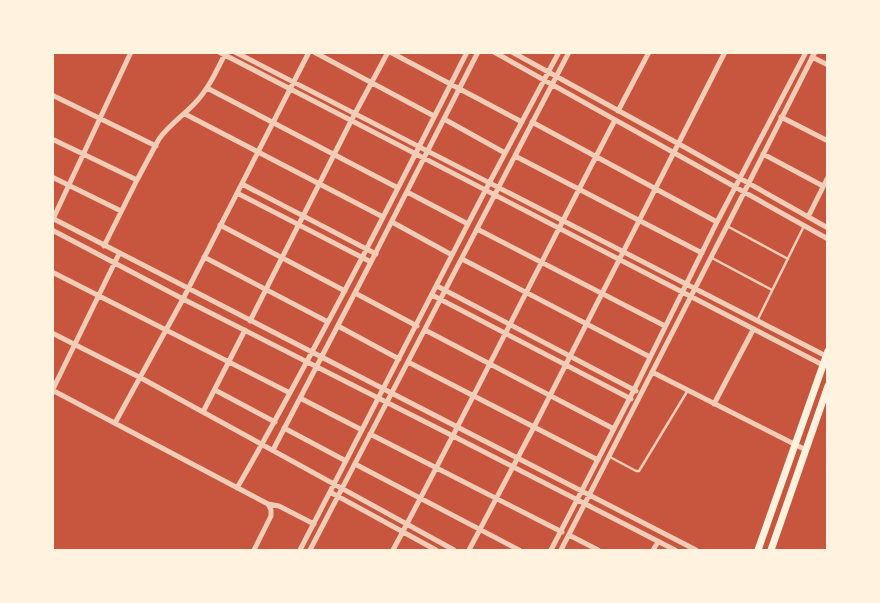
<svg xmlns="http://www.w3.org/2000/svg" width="880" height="603" viewBox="0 0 880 603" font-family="Poppins,sans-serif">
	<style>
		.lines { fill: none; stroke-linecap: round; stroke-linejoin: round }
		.service { stroke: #f1ccb7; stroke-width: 2.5 }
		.minor { stroke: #f1ccb7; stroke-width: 5 }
		.secondary { stroke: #fff3e0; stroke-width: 7 }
	</style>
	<rect width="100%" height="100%" fill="#c8553d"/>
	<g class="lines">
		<path class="service" d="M727 226 788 259
			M712 258 772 290
			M757 321 804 226
			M610 457 636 471H639L688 390"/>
		<path class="minor" d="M219 52 823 365
			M235 52 826 356
			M314 52 434 116
			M390 52 522 122
			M494 52 828 239
			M512 52 679 144 828 228
			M812 57 828 65
			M207 88 398 188
			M52 95 156 146
			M618 111 649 52
			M185 114 383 217
			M781 117 828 141
			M444 119 505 153
			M532 122 717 222
			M52 139 137 180
			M763 154 823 186
			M515 156 702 253
			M52 177 121 211
			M242 184 376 254
			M407 192 468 224
			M237 193 371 262
			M808 217 828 177
			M52 218 696 550
			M53 219 131 52
			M392 222 452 255
			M220 225 345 291
			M477 229 665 326
			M52 230 183 299 453 436 675 550
			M104 246 137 180 159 139C169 125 184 115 195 103 209 88 217 70 226 52
			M204 257 328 322
			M462 259 650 357
			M52 272 290 393
			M437 286 636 391
			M355 293 417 326
			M432 295 631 399
			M250 321 351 121 388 52
			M338 326 399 359
			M425 330 614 429
			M52 333 141 378 454 550
			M408 362 598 460
			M652 372 806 450
			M52 390 268 504 279 506 314 524
			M215 390 275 422
			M52 391 119 254
			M300 398 362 430
			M714 404 753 330
			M203 412 245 330
			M115 423 183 299 309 52
			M284 428 346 461
			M370 434 562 532
			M273 450 371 262 478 52
			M355 464 519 550
			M237 488C269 433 298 378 328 322 376 233 421 143 467 52
			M330 492 436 550
			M569 535 598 550
			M254 550 271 516V510L268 504
			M300 550 485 191 559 52
			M310 550 569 52
			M393 550C469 408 540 263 615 120
			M469 550 534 427 725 52
			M551 550 634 390 717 222 806 52
			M561 550 727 226 815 52
			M653 550 658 542"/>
		<path class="secondary" d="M758 550 828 351
			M771 550 828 386"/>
	</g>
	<rect width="880" height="603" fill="none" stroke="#fff3e0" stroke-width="108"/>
</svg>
